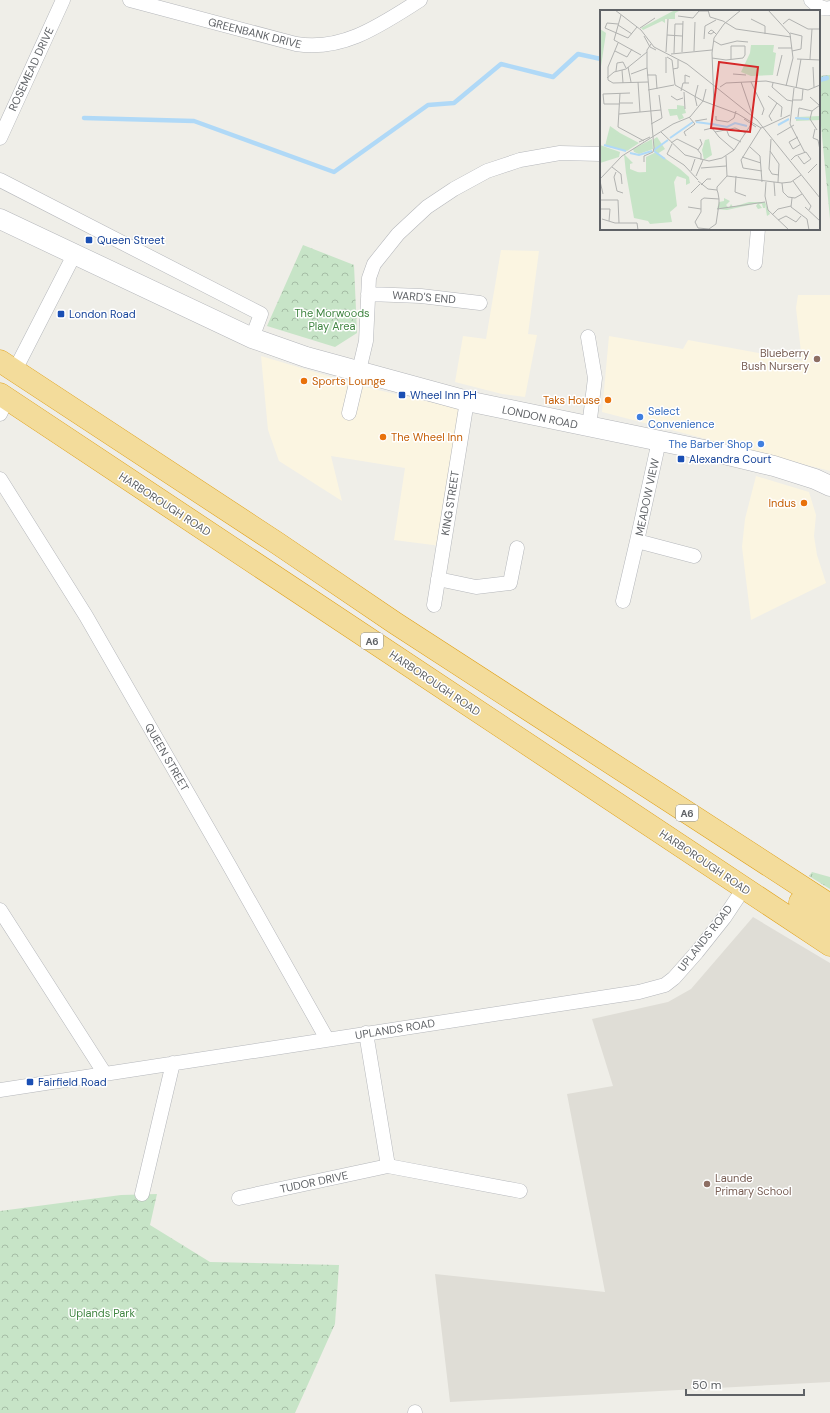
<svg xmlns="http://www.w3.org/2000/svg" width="830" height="1413" viewBox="0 0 830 1413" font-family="'DM Sans',sans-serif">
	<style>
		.commercial { fill: #fbf5e1 }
		.education { fill: #dfddd6 }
		.grass { fill: url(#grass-tufts) }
		.forest { fill: url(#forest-crowns) }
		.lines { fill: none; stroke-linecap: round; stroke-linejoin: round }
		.stream { stroke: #b0d9f7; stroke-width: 4.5 }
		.street-casing { stroke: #b5b7bb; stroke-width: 15 }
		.secondary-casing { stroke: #b4b6ba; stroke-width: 21 }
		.highway-casing { stroke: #e0a017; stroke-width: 23 }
		.street { stroke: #fff; stroke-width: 14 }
		.secondary { stroke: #fff; stroke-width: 20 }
		.highway { stroke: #f3dc9b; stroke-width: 22 }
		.transit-dot { fill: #1a4fb4; stroke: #fff; stroke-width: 1.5 }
		.education-dot { fill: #8d6e63; stroke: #fff; stroke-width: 1.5 }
		.food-dot { fill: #e8710a; stroke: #fff; stroke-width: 1.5 }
		.shop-dot { fill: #3f7fe0; stroke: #fff; stroke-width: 1.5 }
		.labels { text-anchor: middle; stroke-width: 3; stroke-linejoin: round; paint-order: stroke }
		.shield { fill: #fff; stroke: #8f9194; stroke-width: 1 }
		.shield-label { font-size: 10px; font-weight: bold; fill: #5f6266 }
		.street-label { font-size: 11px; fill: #5f6266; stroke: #fff }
		.transit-label { font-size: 11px; fill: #164399; stroke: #fff; text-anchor: start }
		.park-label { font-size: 11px; fill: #408542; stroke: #fff }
		.education-label { font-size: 11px; fill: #785e54; stroke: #fff; text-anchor: end }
		.food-label { font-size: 11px; fill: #c56008; stroke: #fff; text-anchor: start }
		.shop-label { font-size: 11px; fill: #366cbe; stroke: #fff; text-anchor: start }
		.inset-river { fill: none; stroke: #b0d9f7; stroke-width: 2 }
		.inset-road { fill: none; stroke: #b1b2b0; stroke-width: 1 }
		.view { fill: #d62828; fill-opacity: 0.15; stroke: #d62828; stroke-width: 2 }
		.inset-edge { fill: none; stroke: #5f6266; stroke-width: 2 }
	</style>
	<defs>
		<pattern id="grass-tufts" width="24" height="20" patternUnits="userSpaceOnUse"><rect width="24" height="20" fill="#c7e4c7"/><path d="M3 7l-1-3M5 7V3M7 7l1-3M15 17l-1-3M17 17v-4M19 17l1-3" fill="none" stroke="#a5bca5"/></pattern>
		<pattern id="forest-crowns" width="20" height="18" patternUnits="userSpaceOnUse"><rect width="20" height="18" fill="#c7e4c7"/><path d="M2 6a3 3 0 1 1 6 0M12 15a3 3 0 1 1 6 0" fill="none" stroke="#a5bca5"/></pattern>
	</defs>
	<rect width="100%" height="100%" fill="#efeee8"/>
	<path class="commercial" d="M501 250 539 251 528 334 537 335 525 397 502 394 455 382 463 336 486 339Z
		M798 295H830V471L602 412 609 336 683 349 688 340 802 361 796 308Z
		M261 356 365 387 460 409 441 546 394 540 405 468 331 456 342 501 279 461 268 430Z
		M756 476 809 492 816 515 814 536 817 555 826 583 751 620 742 547 745 519Z"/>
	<path class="education" d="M753 917 830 963V1382L450 1402 435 1274 605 1292 567 1094 613 1086 592 1019 668 1002 691 989Z"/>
	<path class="grass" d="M812 872 830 877V889L809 876Z"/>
	<path class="forest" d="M830 75V219L819 105V76Z
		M303 245 354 265 357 333 335 347 267 326Z
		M157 1194 150 1225 210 1262 339 1265 335 1324 295 1413H0V1211L121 1195Z"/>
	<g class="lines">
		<path class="stream" d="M819 80 827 78
			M84 118 194 121 334 172 428 105 454 103 501 64 553 77 578 54 601 59"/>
		<g class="street-casing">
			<path id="street" d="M130 0 296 44C343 52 382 24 420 0
				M811 0C816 5 823 10 830 8
				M0 138 63 0
				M0 180 261 314 252 338
				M755 263 758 229
				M368 294 421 296 480 303
				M588 337 595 378 589 427
				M15 370 74 255
				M349 413 366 341 369 278 374 264 398 234 427 207 454 189 487 171 520 160 560 153 601 154
				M0 414 7 399
				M659 441 637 541 694 556
				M0 479 86 616 229 865 327 1039
				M438 579 476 587 510 583 517 548
				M623 601 637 541
				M434 605 467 401
				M0 910 105 1074
				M366 1033 388 1166
				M0 1090 639 992 665 985 674 978 697 952 724 918 744 888
				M142 1194 173 1063
				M239 1198 388 1166 520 1191
				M415 1413V1412"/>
		</g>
		<g class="secondary-casing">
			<path id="secondary" d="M0 219 252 338 306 357 467 401 728 455 774 466 815 479 830 486"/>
		</g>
		<g class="highway-casing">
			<path id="highway" d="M0 361 277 543 395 623 830 905
				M0 394 830 945
				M800 902 830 924"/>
		</g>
		<use href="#street" class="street"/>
		<use href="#secondary" class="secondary"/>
		<use href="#highway" class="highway"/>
	</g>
	<g class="transit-dot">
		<rect x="85" y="236" width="8" height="8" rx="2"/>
		<rect x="57" y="310" width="8" height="8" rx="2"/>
		<rect x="398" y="391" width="8" height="8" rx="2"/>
		<rect x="677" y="455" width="8" height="8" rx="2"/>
		<rect x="26" y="1078" width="8" height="8" rx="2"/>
	</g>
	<g class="education-dot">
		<circle cx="817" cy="359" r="4"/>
		<circle cx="707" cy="1184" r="4"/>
	</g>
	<g class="food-dot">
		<circle cx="304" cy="381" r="4"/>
		<circle cx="608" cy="400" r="4"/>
		<circle cx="383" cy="437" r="4"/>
		<circle cx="804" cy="503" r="4"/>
	</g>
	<g class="shop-dot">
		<circle cx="640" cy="417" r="4"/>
		<circle cx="761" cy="444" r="4"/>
	</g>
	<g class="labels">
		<g class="shield">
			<rect x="361" y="633" width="22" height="16" rx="3"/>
			<rect x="676" y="805" width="22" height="16" rx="3"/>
		</g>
		<g class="shield-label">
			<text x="372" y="645">A6</text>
			<text x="687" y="817">A6</text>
		</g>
		<g class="street-label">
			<text transform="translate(255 33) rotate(14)" y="4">GREENBANK DRIVE</text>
			<text transform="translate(31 69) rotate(-65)" y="4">ROSEMEAD DRIVE</text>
			<text transform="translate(424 297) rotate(4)" y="4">WARD'S END</text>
			<text transform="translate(540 417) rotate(12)" y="4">LONDON ROAD</text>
			<text transform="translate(647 497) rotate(-78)" y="4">MEADOW VIEW</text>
			<text transform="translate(450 503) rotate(-81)" y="4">KING STREET</text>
			<text transform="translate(165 504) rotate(33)" y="4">HARBOROUGH ROAD</text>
			<text transform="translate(435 683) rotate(34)" y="4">HARBOROUGH ROAD</text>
			<text transform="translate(167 757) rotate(60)" y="4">QUEEN STREET</text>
			<text transform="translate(705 862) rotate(34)" y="4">HARBOROUGH ROAD</text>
			<text transform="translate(705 938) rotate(-52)" y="4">UPLANDS ROAD</text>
			<text transform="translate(395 1029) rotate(-9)" y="4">UPLANDS ROAD</text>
			<text transform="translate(314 1182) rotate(-12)" y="4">TUDOR DRIVE</text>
		</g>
		<g class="transit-label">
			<text x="97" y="244">Queen Street</text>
			<text x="69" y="318">London Road</text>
			<text x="410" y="399">Wheel Inn PH</text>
			<text x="689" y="463">Alexandra Court</text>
			<text x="38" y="1086">Fairfield Road</text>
		</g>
		<g class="park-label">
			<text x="332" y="317">The Morwoods<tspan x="332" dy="13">Play Area</tspan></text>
			<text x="102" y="1317">Uplands Park</text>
		</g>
		<g class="education-label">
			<text x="809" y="357">Blueberry<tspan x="809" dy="13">Bush Nursery</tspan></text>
			<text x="715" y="1182" text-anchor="start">Launde<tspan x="715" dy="13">Primary School</tspan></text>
		</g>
		<g class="food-label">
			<text x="312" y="385">Sports Lounge</text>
			<text x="600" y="404" text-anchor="end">Taks House</text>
			<text x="391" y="441">The Wheel Inn</text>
			<text x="796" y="507" text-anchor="end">Indus</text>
		</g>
		<g class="shop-label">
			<text x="648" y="415">Select<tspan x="648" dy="13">Convenience</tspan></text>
			<text x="753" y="448" text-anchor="end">The Barber Shop</text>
		</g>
	</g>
	<g transform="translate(600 10)">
		<rect width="220" height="220" fill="#efeee8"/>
		<path d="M75 0H81L75 3V9H65V13L62 11 43 20 41 18ZM57 127 65 139 57 144 54 141V129ZM24 144 33 153 30 154V159L40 163H26ZM124 188 130 191 126 195 129 198 131 194 133 197 149 192H165L170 204 167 206 165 194V198H163L162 194H159L162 198 158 199 156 196 158 193 127 200 117 199 119 192 124 191Z" fill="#c7e4c7"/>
		<path d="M151 35H174L173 42 176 43 173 65 151 66 141 62 150 43ZM220 106V110L196 111V107H198ZM10 116 20 123 39 133 27 141 5 136ZM109 129 112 145 104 150 102 140 105 130ZM56 142 80 159 89 167 90 173 86 175V169L77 166 74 172 77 196 70 202 72 212 50 214 48 211 34 208 26 163 46 162V147Z" fill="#c7e4c7"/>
		<path d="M77 95 84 96 86 103 82 104 84 108 79 110 77 105 70 106 68 99H77Z" fill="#c7e4c7"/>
		<path d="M0 135 20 142 19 147 0 153Z" fill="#c7e4c7"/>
		<path d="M0 19 6 23 0 63ZM10 120 16 121 15 130 16 125 23 126 20 139 13 138 14 132 8 130ZM21 134a5 5 0 1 1 10 0a5 5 0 1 1-10 0ZM52 129 53 139 39 144 34 142 33 139Z" fill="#c7e4c7"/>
		<path class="inset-river" d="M195 108 209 109M96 112 111 114M112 114 127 117 135 113 147 116M178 115 189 109M70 128 93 112M4 135 26 141M54 140 68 130M54 141 65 149M30 143 39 145 52 141"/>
		<path class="inset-road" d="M15 0 41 20 54 37 87 54 157 110 220 188M48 0H66M108 0 110 7 123 11 136 19 191 27M168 0 190 24 193 48 186 76M21 5 14 30 41 45M78 6 93 8 99 1H108M151 9 165 16V24M18 14 7 13 5 18 28 28 37 17M183 14 189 9 208 19H220M18 15 32 24M40 18 55 8M114 22 111 24 108 23 111 20 113 21 116 24M190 23 202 26 201 39 192 41M67 25 82 26M44 26 50 37 56 40M104 29 105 16 116 10M114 31 121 35 137 31 148 32M18 33 8 57V70L13 73 48 72M178 38H192M15 41 27 47 32 39M94 41 95 12M66 42 68 9M82 42 83 11M74 43 75 14H83M71 44 112 40M67 47 72 50 75 75M112 48 126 50 143 48 145 45V36H131V49M197 49 220 50M210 49 212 19M28 57 31 72M213 57 214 77M73 59 78 58V50M22 60 23 73M16 61 17 53 23 52 26 58M66 63V47M31 64 47 58M133 64 146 65M47 65H56L57 79M177 66 182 45M7 68 14 62 26 59 47 42M38 72 40 102M141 72 152 104M151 72 164 99 162 105M85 73V65L90 67M173 73 172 77 187 90 192 91M75 75 103 91 106 79M120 77 126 73 166 71 208 80 220 75M194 78 190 114 205 143M196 78 201 49M48 80 74 75M81 81 83 73H89M84 82 85 99M20 83 18 117 44 131M71 86 77 90 83 88M168 86 182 97 181 107M210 87 219 95M192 90H202L203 79M20 93H33M20 94H4L3 84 30 83M114 95 112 43 114 28 124 14 141 0M97 96 95 87 98 75M19 104 61 100M116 106V110L128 112 134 108 136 101M198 107 199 98 212 101M144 109 156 117M95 111 107 109M172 111 169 106 177 93M51 114 62 108 59 85M164 117 190 105M161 118 141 150 143 158 162 161M215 119 213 128 218 130 220 140M104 120 112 118 119 127 134 140M217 120 210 109 212 101 220 95M127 121 129 126 141 132M61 122 85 145 109 151 122 148 134 140 152 113M115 122 135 118 146 123M177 125 194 115M86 126 84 122 95 114 89 107M198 127 189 132 193 139 201 134M171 129 169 159 172 164 179 165M39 132 50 127M71 133 77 129 97 139 101 144V150M72 134 67 144 84 155 98 170M150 137 160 146 162 172M98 140 102 134 100 129M170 141 179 154 178 172M142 147 161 153M191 150 195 146 206 142 211 149 204 154 198 146M44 152V146L53 142 54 138 47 57V40L51 34M12 157 21 164 22 174M101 158 126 156M91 161 95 149M16 162 14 167 17 181 23 183M208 163 217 154M96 166 103 150M127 166 182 173 191 172 201 165M136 166 135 182 146 186M0 169 22 146 73 114 90 107 103 91 138 104 161 118 164 117M0 171 3 184M98 171 108 179 117 180M193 171 211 196 209 200M166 172 165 186 168 200 189 220M174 172 175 186M182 173 183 182 188 187 195 188 202 184M101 175 107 169H111M91 183 100 174M192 188 191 197 207 209 209 220M119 189 104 188 101 190V202L95 212 98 218 109 219 116 214 119 194V189L118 183 117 180V177L127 166 126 146M0 190H18L19 213M88 197 101 199M205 197 220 211M0 199H10L9 211M117 199 165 192M172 205 178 199 191 196M2 209 15 213H37L38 220M178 210 186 206 196 212 201 206"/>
		<path class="view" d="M119 52 158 57 150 122 111 118Z"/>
		<rect width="220" height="220" class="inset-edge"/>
	</g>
	<path d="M686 1389v6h118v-6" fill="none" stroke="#5f6266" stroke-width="2"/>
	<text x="692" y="1389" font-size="12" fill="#5f6266" stroke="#ffffff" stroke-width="3" paint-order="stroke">50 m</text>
</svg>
